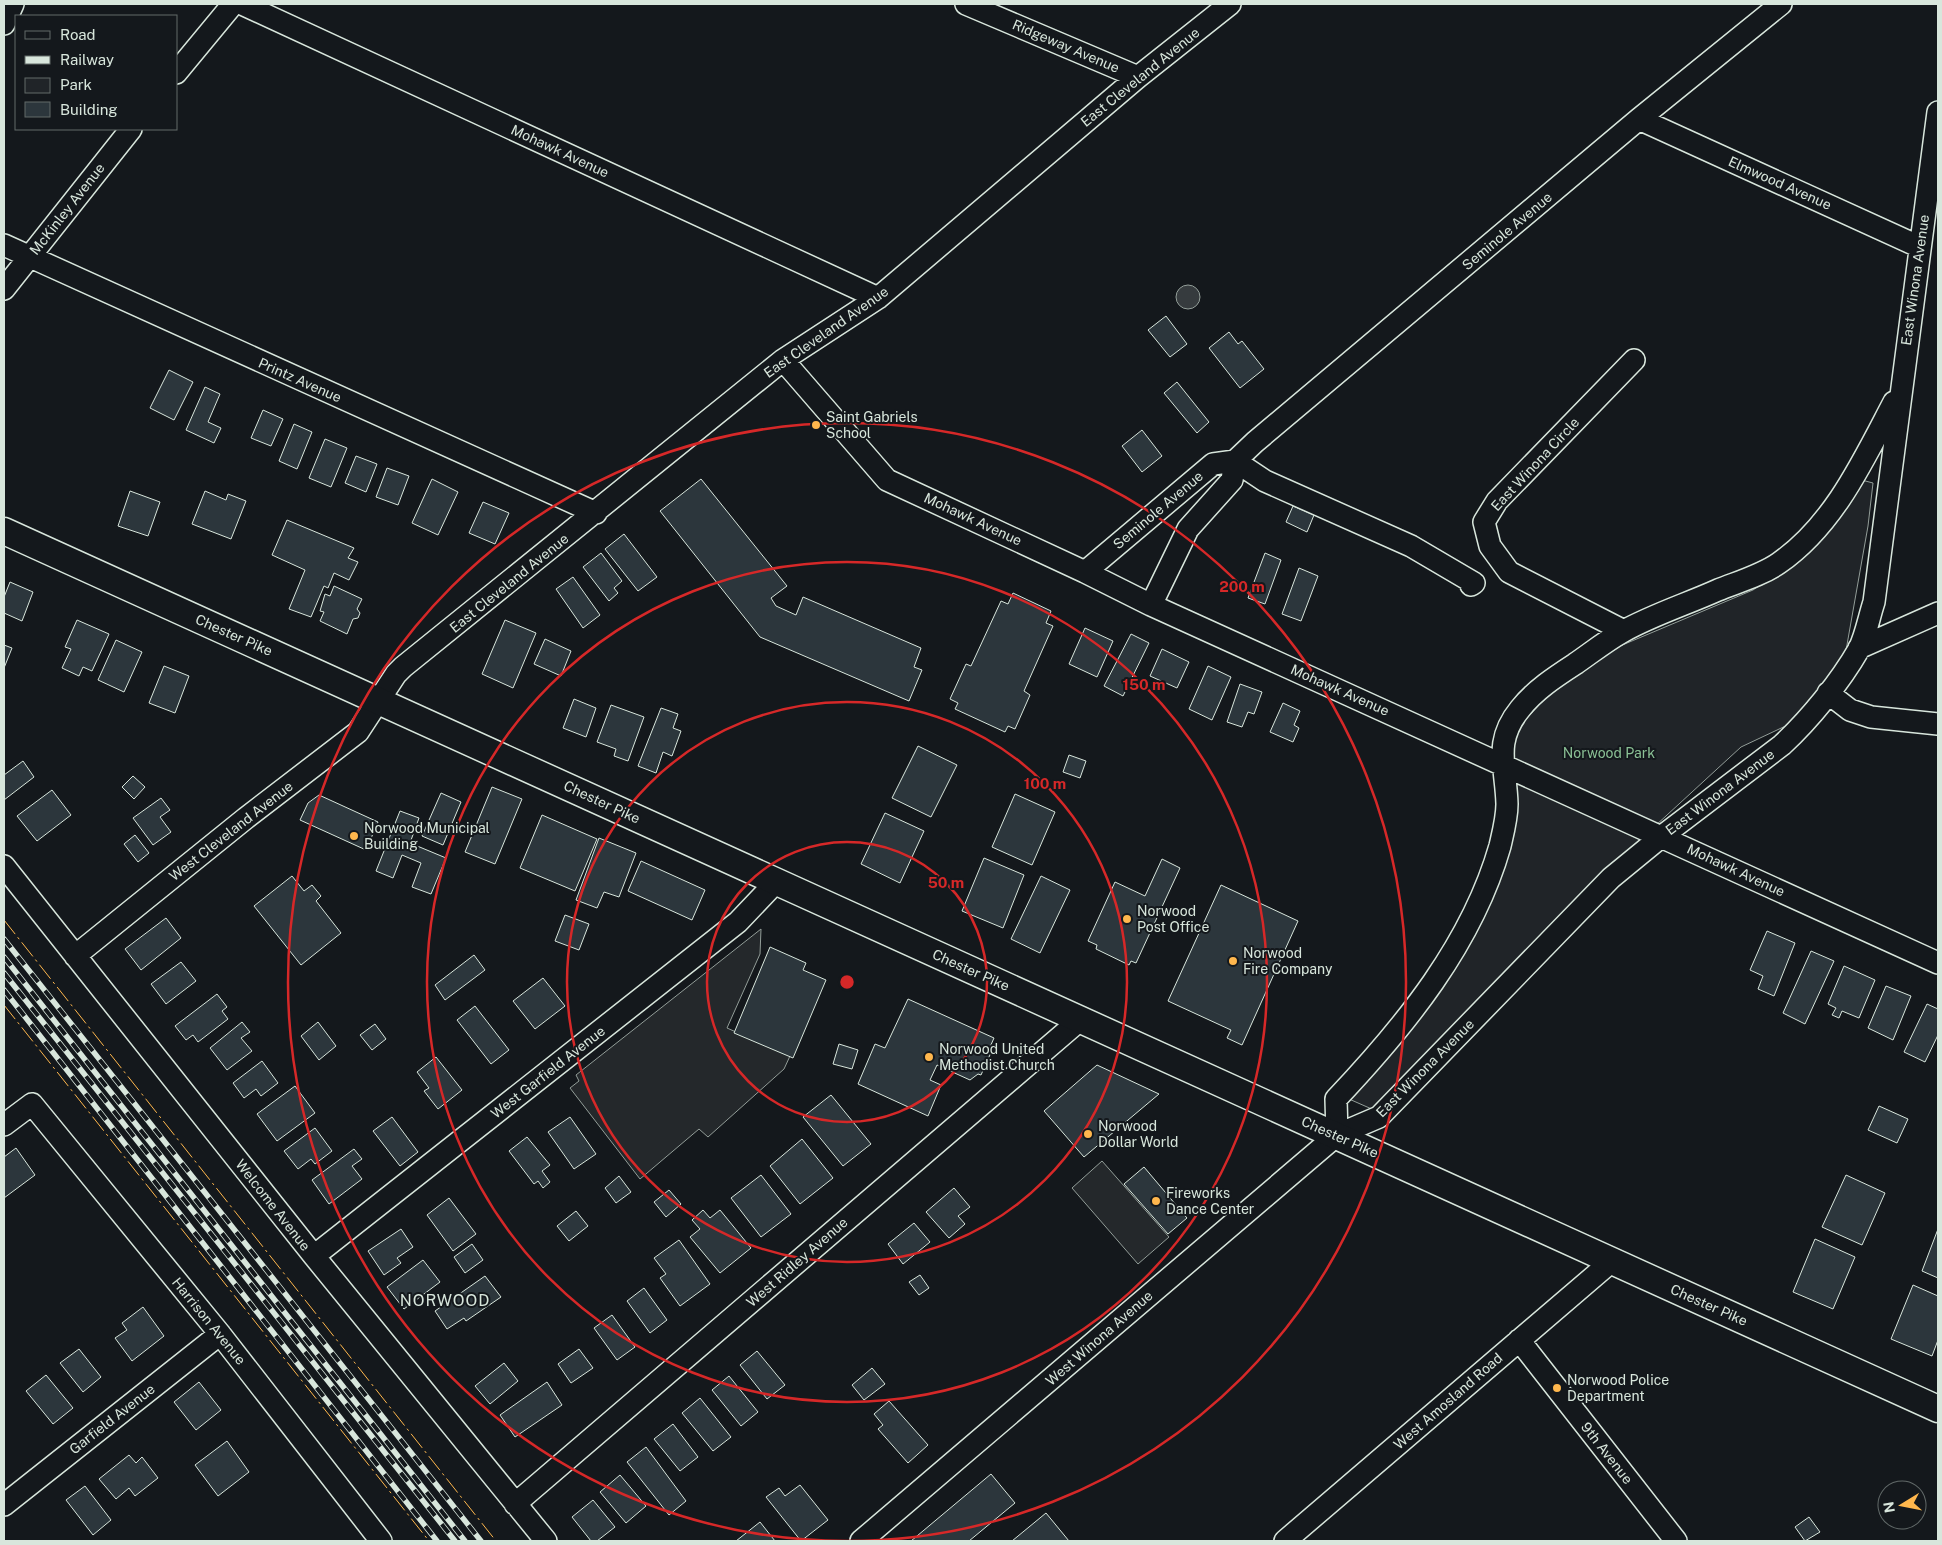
<svg xmlns="http://www.w3.org/2000/svg" width="1942" height="1545" viewBox="0 0 1942 1545" font-family="'Public Sans',sans-serif">
	<style>
		.green { fill: #202428; stroke: #939e99 }
		.parking { fill: #24282b; stroke: #939e99 }
		.water { fill: #363b3e; stroke: #939e99 }
		.building { fill: #2c363c; stroke: #d8e6dc }
		.lines { fill: none; stroke-linecap: round; stroke-linejoin: round }
		.minor-casing { stroke: #d8e6dc; stroke-width: 24 }
		.major-casing { stroke: #d8e6dc; stroke-width: 29 }
		.minor { stroke: #14181c; stroke-width: 21 }
		.major { stroke: #14181c; stroke-width: 26 }
		.rail-casing { stroke: #d8e6dc; stroke-width: 5.5 }
		.rail { stroke: #14181c; stroke-width: 4; stroke-dasharray: 11; stroke-linecap: butt }
		.power { stroke: #ffb74d; stroke-width: 1; stroke-dasharray: 18 4 2.5 4; stroke-linecap: butt }
		.ring { fill: none; stroke: #d62828; stroke-width: 2.5 }
		.poi-dot { fill: #ffb74d; stroke: #14181c; stroke-width: 2 }
		.labels { text-anchor: middle; stroke-width: 4; stroke-linejoin: round; paint-order: stroke }
		.street-label { font-size: 14px; fill: #d8e6dc; stroke: #14181c }
		.poi-label { font-size: 14px; fill: #d8e6dc; stroke: #14181c; text-anchor: start }
		.park-label { font-size: 14px; fill: #8ac095; stroke: #14181c }
		.quarter-label { font-size: 16px; letter-spacing: 1px; fill: #d8e6dc; stroke: #14181c }
		.centre { fill: #d62828; stroke: #14181c; stroke-width: 2.5 }
		.ring-label { font-size: 15px; text-anchor: middle; font-weight: bold; fill: #d62828; stroke: #14181c; stroke-width: 4; stroke-linejoin: round; paint-order: stroke }
	</style>
	<rect width="100%" height="100%" fill="#14181c"/>
	<path class="green" d="M1854 478 1873 483 1868 526 1842 673 1811 714 1741 747 1605 872 1374 1110 1349 1099 1468 944 1512 741 1520 726 1556 686 1620 646 1753 590 1801 558Z"/>
	<path class="parking" d="M761 929 760 954 727 1028 790 1056 784 1069 708 1137 699 1129 640 1179 570 1088 579 1081 576 1075Z
		M1102 1161 1169 1237 1138 1264 1072 1188Z"/>
	<path class="water" d="M1176 297a12 12 0 1 1 24 0a12 12 0 1 1-24 0Z"/>
	<path class="building" d="M1166 316 1187 344 1170 357 1148 330Z
		M1229 332 1238 344 1242 341 1264 369 1240 388 1209 348Z
		M169 370 193 382 174 420 150 408Z
		M1177 382 1209 422 1197 433 1164 393Z
		M205 387 220 394 208 422 221 428 214 443 186 430Z
		M263 410 283 419 271 446 251 438Z
		M294 424 312 432 297 469 279 461Z
		M1142 430 1162 456 1142 472 1122 446Z
		M325 439 347 448 331 487 309 478Z
		M356 456 377 464 366 492 345 483Z
		M387 468 409 476 398 505 376 497Z
		M432 479 458 492 438 535 412 523Z
		M701 479 787 586 771 598 776 606 796 615 803 597 921 648 914 667 922 670 909 701 760 637 660 511Z
		M130 491 160 502 148 536 118 526Z
		M205 491 226 500 228 494 246 501 231 539 192 524Z
		M483 502 509 513 495 544 469 533Z
		M1293 506 1314 515 1307 532 1286 522Z
		M287 520 354 548 348 558 358 562 349 580 334 573 328 588 324 586 311 617 289 609 305 570 272 555Z
		M624 534 657 577 638 591 605 549Z
		M601 553 622 581 614 588 618 593 609 601 583 567Z
		M1265 553 1281 560 1265 604 1248 598Z
		M1299 568 1318 576 1301 621 1282 614Z
		M573 577 600 615 583 628 556 589Z
		M10 582 33 592 22 621 4 613V597Z
		M334 586 362 599 357 609 360 613 358 618 353 619 347 634 320 621 324 612 320 611 325 594 330 596Z
		M1013 593 1051 611 1046 623 1053 626 1024 691 1030 695 1015 729 1008 726 1005 732 955 709 958 703 950 699 966 664 971 666 1001 601 1008 604Z
		M77 620 109 634 92 671 83 667 79 676 62 668 71 649 65 647Z
		M505 620 536 633 513 688 482 674Z
		M1085 628 1113 641 1097 677 1069 664Z
		M1131 634 1149 643 1123 696 1104 686Z
		M545 639 571 651 561 676 534 664Z
		M116 640 142 652 124 692 98 680Z
		M4 645 12 648 4 668Z
		M1162 649 1189 662 1177 688 1150 676Z
		M164 666 189 676 175 713 149 703Z
		M1208 666 1231 677 1212 720 1189 709Z
		M1240 684 1262 692 1254 714 1248 712 1242 727 1227 722Z
		M574 699 596 708 586 737 563 728Z
		M1283 703 1300 711 1294 725 1299 728 1293 742 1270 732Z
		M611 705 644 717 628 761 614 756 616 749 597 742Z
		M661 708 678 714 673 728 681 731 672 756 663 752 656 773 638 766Z
		M918 746 957 765 931 817 892 798Z
		M1069 755 1086 761 1080 778 1063 772Z
		M23 761 34 777 4 800V775Z
		M133 776 145 787 134 799 122 787Z
		M492 787 522 799 495 864 465 852Z
		M52 790 71 815 37 841 17 816Z
		M441 793 461 802 443 845 422 836Z
		M1015 794 1055 812 1032 865 992 847Z
		M319 795 378 822 366 850 300 820 308 803Z
		M161 798 170 810 160 817 171 832 153 845 133 818Z
		M400 811 419 818 410 843 446 858 431 894 412 887 421 863 402 855 393 878 376 871Z
		M885 813 924 831 900 883 861 864Z
		M542 815 597 839 575 891 520 868Z
		M135 835 149 853 138 862 124 844Z
		M599 838 636 853 619 897 604 892 597 908 576 900Z
		M984 858 1024 875 1003 928 962 911Z
		M1162 859 1180 868 1136 963 1131 961 1129 965 1096 949 1097 945 1088 941 1115 882 1145 896Z
		M641 861 705 890 692 920 628 891Z
		M292 876 304 891 312 885 321 896 316 901 341 933 301 965 254 906Z
		M1041 876 1070 890 1040 953 1011 939Z
		M1221 885 1298 921 1242 1045 1227 1038 1231 1030 1168 1001Z
		M565 915 589 924 579 950 555 941Z
		M166 918 181 938 141 970 125 949Z
		M1767 931 1795 943 1774 996 1758 989 1763 976 1750 970Z
		M770 947 806 963 803 970 826 980 793 1058 734 1033Z
		M1811 951 1834 961 1805 1024 1783 1013Z
		M474 955 485 970 445 1000 435 985Z
		M181 962 196 981 166 1004 151 984Z
		M1844 966 1875 980 1859 1018 1842 1011 1839 1018 1832 1015 1836 1008 1828 1004Z
		M543 978 565 1006 535 1029 513 1001Z
		M1886 986 1911 996 1893 1040 1868 1028Z
		M217 994 227 1007 222 1011 228 1019 198 1042 193 1035 186 1040 175 1026Z
		M908 999 994 1038 990 1047 993 1048 981 1075 978 1074 970 1080 937 1065 930 1080 941 1085 928 1116 858 1084 875 1044 885 1048Z
		M1927 1004 1938 1009V1035L1925 1062 1904 1052Z
		M475 1006 509 1050 491 1064 457 1020Z
		M242 1022 250 1032 241 1038 252 1051 227 1070 210 1048Z
		M318 1022 336 1046 319 1060 301 1036Z
		M375 1024 386 1039 372 1050 360 1035Z
		M839 1044 858 1050 852 1069 833 1064Z
		M436 1057 462 1090 438 1109 424 1091 429 1088 417 1072Z
		M262 1061 278 1083 261 1096 256 1089 244 1098 233 1083Z
		M1097 1065 1159 1094 1084 1157 1044 1111Z
		M295 1086 315 1113 277 1141 257 1114Z
		M831 1095 871 1144 843 1166 803 1117Z
		M1879 1106 1908 1119 1897 1143 1868 1130Z
		M392 1117 418 1152 400 1166 373 1131Z
		M570 1117 596 1154 574 1169 548 1132Z
		M315 1128 332 1151 315 1164 311 1159 298 1169 284 1151Z
		M527 1137 550 1165 542 1171 550 1182 543 1188 538 1181 534 1184 509 1151Z
		M802 1139 833 1178 800 1204 770 1166Z
		M16 1148 35 1175 4 1198V1157Z
		M354 1149 362 1159 352 1166 362 1179 329 1204 312 1180Z
		M1144 1167 1187 1218 1168 1234 1124 1184Z
		M761 1175 791 1214 761 1237 731 1198Z
		M1846 1175 1885 1193 1862 1245 1822 1227Z
		M619 1176 631 1192 616 1203 605 1188Z
		M954 1188 970 1207 958 1216 965 1224 949 1238 926 1212Z
		M669 1190 681 1204 666 1217 654 1202Z
		M449 1198 476 1234 453 1251 427 1215Z
		M703 1210 710 1218 720 1210 751 1248 720 1273 690 1237 700 1229 692 1220Z
		M576 1211 588 1226 569 1241 557 1226Z
		M914 1223 930 1242 903 1264 888 1244Z
		M401 1229 413 1247 397 1258 401 1263 384 1275 368 1251Z
		M1938 1229V1278L1922 1271Z
		M1815 1239 1855 1257 1833 1309 1793 1292Z
		M679 1240 710 1284 680 1306 660 1278 666 1274 654 1258Z
		M472 1244 483 1260 465 1273 454 1257Z
		M423 1260 440 1282 404 1309 387 1287Z
		M920 1275 929 1288 919 1295 909 1282Z
		M485 1276 501 1297 466 1321 464 1318 447 1329 435 1311Z
		M1913 1285 1938 1296V1340L1932 1356 1891 1339Z
		M644 1288 667 1320 650 1333 627 1301Z
		M143 1307 164 1336 132 1361 115 1338 127 1330 122 1323Z
		M612 1315 635 1347 617 1360 594 1328Z
		M79 1349 101 1377 83 1392 60 1363Z
		M579 1349 593 1368 571 1383 558 1364Z
		M757 1351 785 1385 767 1399 740 1365Z
		M504 1363 518 1381 490 1404 475 1386Z
		M872 1368 885 1384 864 1400 852 1385Z
		M46 1375 73 1408 53 1424 26 1391Z
		M729 1376 758 1412 741 1426 712 1390Z
		M199 1382 221 1410 196 1430 174 1402Z
		M547 1382 562 1405 515 1437 500 1415Z
		M700 1398 731 1437 713 1451 682 1413Z
		M889 1401 928 1445 908 1463 878 1429 883 1425 874 1414Z
		M673 1424 698 1457 680 1471 654 1439Z
		M227 1441 249 1472 218 1496 195 1465Z
		M646 1447 686 1501 669 1515 627 1462Z
		M129 1455 136 1463 142 1457 158 1478 135 1496 129 1488 116 1499 99 1479Z
		M991 1474 1015 1503 969 1541H911Z
		M620 1475 646 1506 626 1523 600 1492Z
		M800 1485 828 1520 801 1541 766 1497 779 1488 785 1496Z
		M85 1486 111 1520 93 1535 66 1500Z
		M593 1500 615 1527 597 1541H591L572 1517Z
		M1046 1513 1069 1541H1012Z
		M1809 1517 1820 1532 1805 1541 1795 1527Z
		M760 1522 775 1541H736Z"/>
	<g class="lines">
		<g class="minor-casing">
			<path id="minor" d="M242 4 878 298
				M966 4 1138 77
				M4 24 13 4
				M176 73 233 4
				M1639 119 1920 247
				M4 245 596 513
				M4 289 131 129
				M783 360 887 480 1085 572 1151 605 1938 963
				M1085 572 1213 464 1235 461 1265 481 1411 546 1474 583 1471 585
				M1151 605 1188 529 1232 480 1235 461 1255 442 1639 119 1781 4
				M1624 631 1509 572 1490 546 1484 522 1497 501 1634 360
				M1859 648 1938 613
				M1828 693 1850 710 1871 717 1938 724
				M4 866 314 1256 546 1541
				M75 956 246 818 358 732 396 674 403 667 783 360 878 298 1138 77 1230 4
				M4 1125 32 1104 220 1334 381 1541
				M1337 1135 1336 1099C1405 1026 1472 944 1500 846 1503 833 1507 818 1507 804 1506 766 1493 742 1520 709 1535 690 1555 677 1575 664 1591 653 1606 641 1622 632 1652 615 1687 604 1718 590 1738 582 1762 575 1779 563 1834 525 1864 459 1894 402
				M314 1256 738 922 776 882
				M1519 1340 1676 1541
				M515 1504 1080 1020
				M4 1505 220 1334
				M861 1541 1337 1135 1379 1117 1611 878 1661 837 1782 745C1810 719 1840 682 1859 649 1866 635 1869 617 1874 602L1938 112
				M1285 1541 1612 1261"/>
		</g>
		<g class="major-casing">
			<path id="major" d="M4 531 1938 1409"/>
		</g>
		<use href="#minor" class="minor"/>
		<use href="#major" class="major"/>
		<g class="rail-casing">
			<path id="rail" d="M4 939 481 1541
				M4 957 465 1541
				M4 973 455 1541
				M4 990 437 1541"/>
		</g>
		<use href="#rail" class="rail"/>
		<path class="power" d="M4 920 496 1541
			M4 1005 429 1541"/>
	</g>
	<g class="ring">
		<circle cx="847" cy="982" r="140"/>
		<circle cx="847" cy="982" r="280"/>
		<circle cx="847" cy="982" r="420"/>
		<circle cx="847" cy="982" r="559"/>
	</g>
	<g class="poi-dot">
		<circle cx="816" cy="425" r="5"/>
		<circle cx="354" cy="836" r="5"/>
		<circle cx="1127" cy="919" r="5"/>
		<circle cx="1233" cy="961" r="5"/>
		<circle cx="929" cy="1057" r="5"/>
		<circle cx="1088" cy="1134" r="5"/>
		<circle cx="1156" cy="1201" r="5"/>
		<circle cx="1557" cy="1388" r="5"/>
	</g>
	<g class="labels">
		<g class="street-label">
			<text transform="translate(1066 46) rotate(23)" y="5">Ridgeway Avenue</text>
			<text transform="translate(1140 77) rotate(-39)" y="5">East Cleveland Avenue</text>
			<text transform="translate(560 151) rotate(25)" y="5">Mohawk Avenue</text>
			<text transform="translate(1780 183) rotate(24)" y="5">Elmwood Avenue</text>
			<text transform="translate(67 209) rotate(-52)" y="5">McKinley Avenue</text>
			<text transform="translate(1507 231) rotate(-40)" y="5">Seminole Avenue</text>
			<text transform="translate(1915 280) rotate(-82)" y="5">East Winona Avenue</text>
			<text transform="translate(826 332) rotate(-35)" y="5">East Cleveland Avenue</text>
			<text transform="translate(300 380) rotate(24)" y="5">Printz Avenue</text>
			<text transform="translate(1535 464) rotate(-47)" y="5">East Winona Circle</text>
			<text transform="translate(1158 510) rotate(-40)" y="5">Seminole Avenue</text>
			<text transform="translate(973 519) rotate(25)" y="5">Mohawk Avenue</text>
			<text transform="translate(509 583) rotate(-39)" y="5">East Cleveland Avenue</text>
			<text transform="translate(234 635) rotate(24)" y="5">Chester Pike</text>
			<text transform="translate(1340 690) rotate(24)" y="5">Mohawk Avenue</text>
			<text transform="translate(1720 792) rotate(-37)" y="5">East Winona Avenue</text>
			<text transform="translate(602 802) rotate(25)" y="5">Chester Pike</text>
			<text transform="translate(231 831) rotate(-38)" y="5">West Cleveland Avenue</text>
			<text transform="translate(1736 870) rotate(25)" y="5">Mohawk Avenue</text>
			<text transform="translate(971 970) rotate(24)" y="5">Chester Pike</text>
			<text transform="translate(1425 1068) rotate(-45)" y="5">East Winona Avenue</text>
			<text transform="translate(548 1072) rotate(-38)" y="5">West Garfield Avenue</text>
			<text transform="translate(1340 1137) rotate(24)" y="5">Chester Pike</text>
			<text transform="translate(273 1205) rotate(52)" y="5">Welcome Avenue</text>
			<text transform="translate(797 1262) rotate(-41)" y="5">West Ridley Avenue</text>
			<text transform="translate(1709 1305) rotate(24)" y="5">Chester Pike</text>
			<text transform="translate(209 1321) rotate(51)" y="5">Harrison Avenue</text>
			<text transform="translate(1099 1338) rotate(-41)" y="5">West Winona Avenue</text>
			<text transform="translate(1448 1401) rotate(-41)" y="5">West Amosland Road</text>
			<text transform="translate(112 1419) rotate(-38)" y="5">Garfield Avenue</text>
			<text transform="translate(1607 1453) rotate(52)" y="5">9th Avenue</text>
		</g>
		<g class="poi-label">
			<text x="826" y="422">Saint Gabriels<tspan x="826" dy="16">School</tspan></text>
			<text x="364" y="833">Norwood Municipal<tspan x="364" dy="16">Building</tspan></text>
			<text x="1137" y="916">Norwood<tspan x="1137" dy="16">Post Office</tspan></text>
			<text x="1243" y="958">Norwood<tspan x="1243" dy="16">Fire Company</tspan></text>
			<text x="939" y="1054">Norwood United<tspan x="939" dy="16">Methodist Church</tspan></text>
			<text x="1098" y="1131">Norwood<tspan x="1098" dy="16">Dollar World</tspan></text>
			<text x="1166" y="1198">Fireworks<tspan x="1166" dy="16">Dance Center</tspan></text>
			<text x="1567" y="1385">Norwood Police<tspan x="1567" dy="16">Department</tspan></text>
		</g>
		<g class="park-label">
			<text x="1609" y="758">Norwood Park</text>
		</g>
		<g class="quarter-label">
			<text x="445" y="1306">NORWOOD</text>
		</g>
	</g>
	<circle cx="847" cy="982" r="8" class="centre"/>
	<g class="ring-label">
		<text x="1242" y="592">200 m</text>
		<text x="1144" y="690">150 m</text>
		<text x="1045" y="789">100 m</text>
		<text x="946" y="888">50 m</text>
	</g>
	<rect width="1942" height="1545" fill="none" stroke="#d8e6dc" stroke-width="10"/>
	<rect x="15" y="15" width="162" height="115" fill="#14181c" stroke="#626a69"/>
	<rect x="25" y="31" width="25" height="8" fill="#14181c" stroke="#626a69"/>
	<text x="60" y="40" font-size="15" fill="#d8e6dc">Road</text>
	<rect x="25" y="56" width="25" height="8" fill="#d8e6dc" stroke="#626a69"/>
	<text x="60" y="65" font-size="15" fill="#d8e6dc">Railway</text>
	<rect x="25" y="78" width="25" height="15" fill="#202428" stroke="#626a69"/>
	<text x="60" y="90" font-size="15" fill="#d8e6dc">Park</text>
	<rect x="25" y="102" width="25" height="15" fill="#2c363c" stroke="#626a69"/>
	<text x="60" y="115" font-size="15" fill="#d8e6dc">Building</text>
	<g transform="translate(1902 1505) rotate(260)"><circle r="24" fill="#14181c" stroke="#626a69"/>
	<path d="M0-4L9 19L0 12L-9 19Z" fill="#ffb74d"/>
	<text y="-8" font-size="14" font-weight="bold" text-anchor="middle" fill="#d8e6dc">N</text>
	</g>
</svg>
